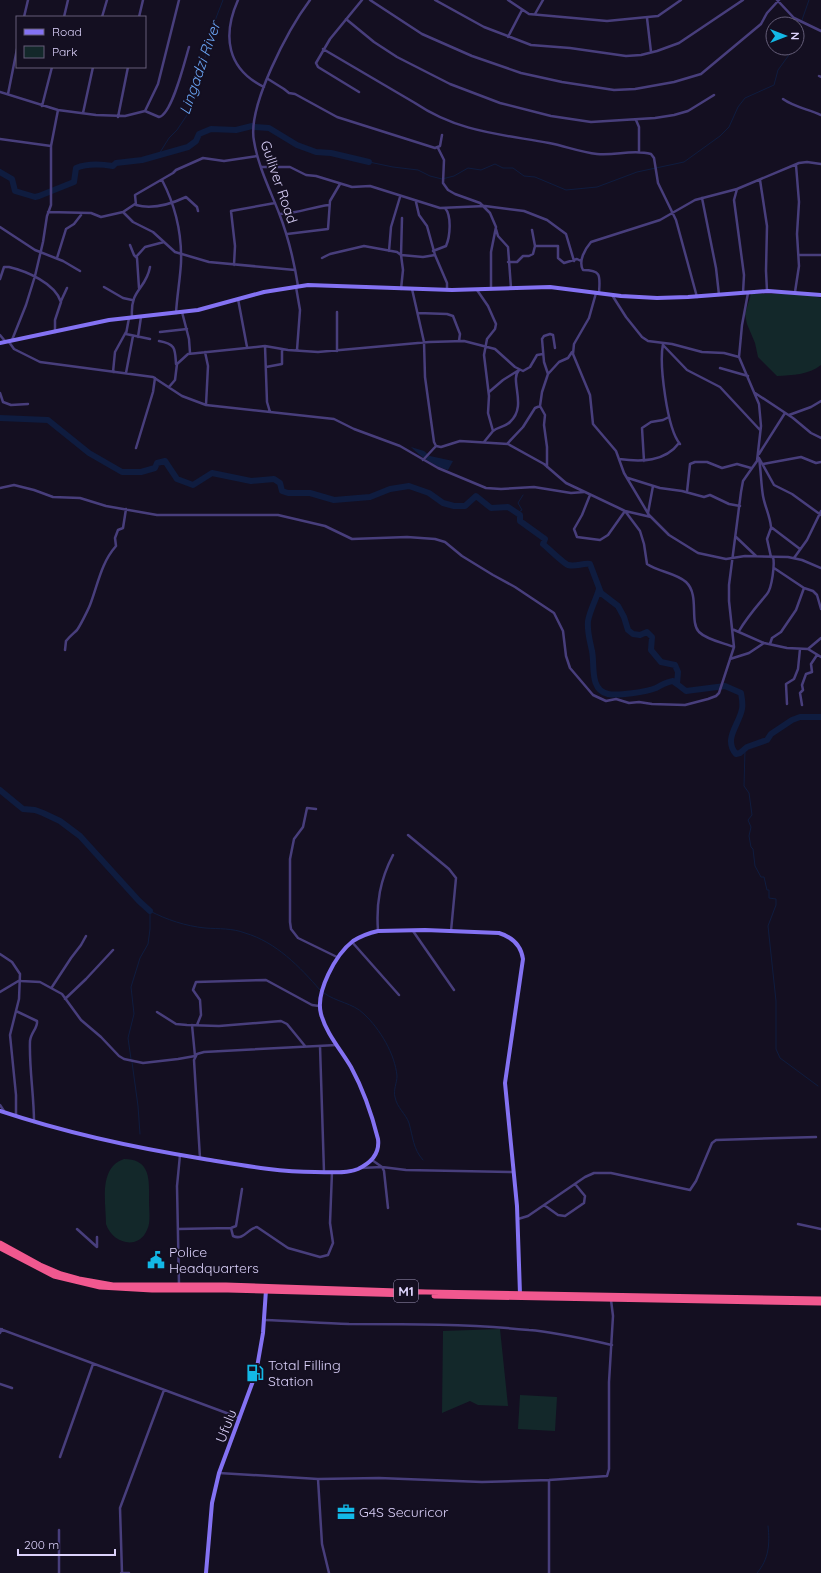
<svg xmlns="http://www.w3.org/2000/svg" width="821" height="1573" viewBox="0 0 821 1573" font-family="Quicksand,sans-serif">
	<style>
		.green { fill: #13282a }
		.water { fill: #0f1c3f }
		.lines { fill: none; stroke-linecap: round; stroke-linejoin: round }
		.stream { stroke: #0f1c3f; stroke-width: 1 }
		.river { stroke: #0f1c3f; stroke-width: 6 }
		.street { stroke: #483e7c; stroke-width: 2.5 }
		.secondary { stroke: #8472f3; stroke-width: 4 }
		.highway { stroke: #f1588f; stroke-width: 5 }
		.labels { text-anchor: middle; stroke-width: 3.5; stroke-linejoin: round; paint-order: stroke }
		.shield { fill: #140f21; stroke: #a098ba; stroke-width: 1 }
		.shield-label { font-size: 13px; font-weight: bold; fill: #dcd2fb }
		.street-label { font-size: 14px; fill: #dcd2fb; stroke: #140f21 }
		.poi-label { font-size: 14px; fill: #dcd2fb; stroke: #140f21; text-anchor: start }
		.water-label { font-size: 15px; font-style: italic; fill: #69a3f2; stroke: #140f21 }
	</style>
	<rect width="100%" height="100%" fill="#140f21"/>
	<path class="green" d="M751 294H806L821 298V365C809 375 792 375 777 376L758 357 755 343 747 324 745 314Z
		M124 1159C152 1159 149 1182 149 1202 149 1211 151 1222 147 1230 138 1251 112 1243 106 1224 106 1202 98 1168 124 1159Z
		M500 1329 508 1406 478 1405 470 1401 442 1413 443 1331Z
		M520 1395 557 1397 555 1431 518 1429Z"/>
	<path class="water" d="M411 447 424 451 430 456 453 461 448 470C435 467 420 456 411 447Z"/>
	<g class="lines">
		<path class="stream" d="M802 20 809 0
			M797 29 800 23
			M159 154 169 138 177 130 187 115 194 97 216 18 223 0
			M369 162 393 167 418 170 430 176 442 179 454 176 468 168 481 170 495 164 503 168H513L524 176 535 177 566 190 597 187 637 172 684 162 720 136 729 127 738 107 745 98 774 85 778 70 794 48
			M517 513 522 510 518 503 523 495
			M745 750 744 786 749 793 752 815 748 820 751 827 749 836 751 847 753 849 755 866 761 877H764L767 890H769V898L776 899V905L768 926 776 1001V1049L780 1058 818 1086
			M150 911C167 920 186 926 205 928 219 929 232 928 245 933 276 942 300 967 320 990
			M324 993C336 1002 353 1003 364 1014 380 1029 395 1054 397 1076 397 1083 393 1090 395 1097 397 1108 406 1114 409 1123 413 1137 413 1149 423 1160
			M131 1059 128 1038 134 1014 131 987 140 958 148 944 150 929V911
			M132 1062 138 1106 140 1134
			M757 1573C769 1559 770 1544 768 1526"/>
		<path class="river" d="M255 127 269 128 297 145 316 152 331 153 369 162
			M0 172 12 179 15 191 35 197 39 196 74 182 76 168C88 163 101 164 113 166L116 163 142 160 188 147 196 141 199 134 211 129 236 130 252 126
			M0 418 48 420 89 453 122 472H141L155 468 157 463 165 461 177 479 193 485 212 473 251 481 274 479 280 483 282 491 288 493H310L334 500 370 497 390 489 409 486 429 493 443 503 454 506H465L476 496 491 508 508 507 520 515V521L545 539 543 544C549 549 563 563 568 565 576 567 582 563 590 564L601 593 618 606 624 617 628 630 633 634 640 635 647 632 652 637 651 650 661 662 675 665 678 672 677 684 686 691 725 686 741 693C742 698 743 704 742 709 739 725 723 739 736 754L740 753 747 747 767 740 771 734 792 720 800 717H821
			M599 589C596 600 590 610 588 621 587 632 590 641 592 651 595 664 589 690 608 694 618 696 646 692 656 688 662 685 666 682 673 681L677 684
			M0 790 23 809 35 810 43 813 60 821 80 836 139 901 150 911"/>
		<path class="street" d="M238 0C222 36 227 69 264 87
			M370 0 422 34 472 56 521 73 562 82 614 90 635 89 674 82 701 74 761 24 767 13 779 0
			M435 0 484 27 531 45 570 48 626 56 641 55 657 51 679 43 743 0
			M508 0 529 14 607 21 658 16 681 0
			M777 0 794 18 821 31
			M535 14 543 0
			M24 17 28 0
			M64 17 68 0
			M102 17 107 0
			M139 17 143 0
			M647 18 651 52
			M346 19 374 42 397 57 450 84 500 103 551 116 591 122 655 118 674 115 688 111 714 95
			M508 37 522 10
			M323 49 415 103C458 132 500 134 549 143 565 146 580 152 597 154 616 156 632 149 651 154L654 158 658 183 676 220 697 297
			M819 76 821 77
			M268 79 284 89 289 93 295 94 337 117 435 148 440 146 442 135
			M0 92 58 110 96 115 125 116 145 111 158 84 179 0
			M359 92 318 67 316 63 330 39 362 0
			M8 94 17 49
			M783 99C794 107 808 109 821 115
			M42 106 52 67
			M145 111 159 117C172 115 185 60 189 47
			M83 113 93 67
			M118 117 128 67
			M636 120 639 127V151
			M0 139 51 146
			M438 148 444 160 443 183 448 190 455 194 480 203 490 213 496 227 491 252V289
			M262 167H290L306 175 316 176 352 187 370 186 440 208 485 206 524 211 547 220 566 234 574 261
			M162 180C175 205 182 235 181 263 180 280 177 296 176 313
			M760 180 767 226 766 271 767 291
			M702 198 716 268 719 295
			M416 202 419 215 427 226 435 255 447 283V290
			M198 211 197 207 186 197C171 204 153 210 136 205L135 195 173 173 176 170 203 158 224 161 257 156
			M48 212 91 213 101 217 123 212 133 222 153 232 175 252 209 262 295 270
			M123 212 135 204
			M280 214C299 213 312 207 329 205
			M402 218 401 255 423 257 435 255
			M0 227 35 250 63 261 80 271
			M496 229 498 236 508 247 511 288
			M287 234 328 229 330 201 340 184
			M130 245 134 255 137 258 139 288
			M535 246H558V258L564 263 577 259 581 261
			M389 251 391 227 400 197
			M433 251 446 246C450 237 452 216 445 208
			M799 255H821
			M136 257 145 247 164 242
			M57 258 66 229 74 224 81 215
			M322 258 330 254 364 246 397 252 401 255 403 270 401 289
			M508 262H517L523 256H529L533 254 535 246 532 230
			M234 265 235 246 231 211 275 203
			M0 279 4 267H9C26 271 55 283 61 302L55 320V332
			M298 286C294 261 288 236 279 213 270 190 258 166 254 141 247 106 289 28 310 0
			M104 287 123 298 132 300
			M296 287 300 310 297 350
			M412 289 424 342 425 377 434 442 436 446 441 447 460 441 508 444 544 464 566 483 625 511 651 517
			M477 290 488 306 496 324 495 329 487 339 484 355 489 396 488 413 493 431 484 442
			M795 292 799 266 797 234 799 202 796 165
			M596 293 589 318 574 344 573 354 590 395 593 424 616 451 624 473 649 515 669 535 698 553 726 559 745 556 788 557 802 560 821 568
			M599 293C600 276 602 270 583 270 578 261 585 249 591 242L660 220 695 200 737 189
			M743 293 744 275 734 200 737 189 799 163 807 162 821 164
			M238 299 247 347
			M61 301 67 288
			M182 312 189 339 190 353
			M337 312V351
			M418 313 447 314 453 316 460 334 459 341
			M132 317C130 288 146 290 150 267
			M129 318 126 334 150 339
			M160 332 187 329
			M0 335 5 341
			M138 337 141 317
			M12 340 26 305 35 276 43 242 47 216 51 205V146L58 110
			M159 341C176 344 175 349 176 364
			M9 342 14 349 40 362 153 377 182 396 206 405 334 419 354 429 400 446 438 468 486 488 501 489 534 487 571 493 584 492
			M663 344C659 364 667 429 680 444
			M663 345 687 370 720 387 760 430
			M265 346 267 402 270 412
			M205 352 208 366 206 405
			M739 357 742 325 748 293
			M266 367 282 364V349
			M720 368 748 376
			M113 372 115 352 126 332
			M126 373 133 336
			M548 374 544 362 542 339 544 336 550 334 553 335 555 348
			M169 387 175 380 177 364 188 354 265 346 288 350 318 352 429 342 464 341 495 349 515 367 523 371 530 367 537 355 543 354
			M489 392 503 380 519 370
			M0 393 3 402 11 405 28 404
			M755 393 793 418 811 433 821 438
			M789 415 811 407 821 401
			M493 431C498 427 505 427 510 422 528 406 509 380 519 370
			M507 444 523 427 535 408 540 406
			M136 448 153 392 155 378
			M759 454 785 413
			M759 458C761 471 761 484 763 496 765 507 770 516 771 527L800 549
			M759 458 774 485 792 494 821 515
			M619 459C641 462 665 462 679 443
			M423 460 436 446
			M644 461 642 428 651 422 663 420 669 417
			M763 464 801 457 816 463 821 462
			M547 467V447L544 425 545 415 540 406 542 392 548 374 559 362 568 358 572 352
			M628 478 660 488 682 491 704 497 710 495 729 504 740 506
			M0 488 14 485 34 490 53 497 80 498 106 506 157 515H278L325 526 352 539 407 537 435 539 445 542 462 556 493 575 515 587 554 613 563 631 566 656 570 668 593 695 606 701 616 699 629 703 639 702 652 704 685 705 708 699 716 696 719 693 734 647 729 601V585L741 492 743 481 757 461 761 426 759 404 739 357 724 353 702 352 672 344 648 341 642 337 626 317 612 295
			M687 492 690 464 695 462H707L722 468 737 464 751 468
			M590 495 582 515 574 529 577 537 600 540 608 535 625 511 640 531 644 544 647 564C659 572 676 573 686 582 700 595 689 621 699 632 707 640 724 643 734 647
			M648 513 653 486
			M771 528 767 539 771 557
			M736 537 756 556
			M794 558 807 540 821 511
			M774 568 804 588 813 591 817 595 821 609
			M732 629 764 643 787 648 808 649 821 657
			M739 631C747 617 757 606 767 594 772 588 775 564 773 557
			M770 644 772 638 781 632 796 610 804 588
			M808 649 821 638
			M65 650 66 641C70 636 74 633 77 630 80 626 88 610 90 605 98 584 101 563 116 546L115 538 118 530 123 528 126 509
			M730 659 749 653 764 643
			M787 704 786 684 794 679 798 669 800 649
			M802 705 800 693 803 690 802 685 806 674 812 672 811 664 817 655
			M316 809 307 808 303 827 294 839 290 859V922L291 929 298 938 337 957
			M408 835 449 869 456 878 451 931
			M378 931C376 903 380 880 393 855
			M413 931 454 990
			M352 942 399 995
			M0 954 12 962 20 974 19 999 10 1035 16 1095V1116
			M21 981 40 982 62 994 81 1020 101 1037 119 1056 124 1059 143 1063 178 1059 195 1056 192 1025
			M52 987 71 958 81 945 86 936
			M0 992 20 980
			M65 999 86 979 113 950
			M16 1011 37 1021C38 1028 31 1032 30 1041 29 1068 34 1095 34 1122
			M157 1012 176 1024 187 1025 219 1026 281 1021 287 1024 305 1046
			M197 1025 201 1015 200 1000 193 990 196 982 266 980 312 1005 319 1006
			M320 1046 324 1172
			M0 1105 4 1111
			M200 1158 194 1060 197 1054 204 1052 337 1045
			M372 1160 382 1167 384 1171 388 1208
			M361 1168 382 1167 406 1170 514 1172
			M544 1205 558 1215 565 1216 584 1203 585 1196 575 1184
			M518 1219 528 1216 585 1177 594 1173H611L690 1190 696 1181 712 1143 716 1140 816 1137
			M798 1224 821 1229
			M231 1228 233 1236C244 1241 248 1228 257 1227L288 1248 320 1257 328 1255 333 1243 330 1223 332 1172
			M77 1229 97 1247V1237
			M178 1229 231 1228 236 1226 242 1189
			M179 1285 177 1186 180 1155
			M264 1320C292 1321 321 1323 349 1324 409 1324 469 1324 529 1330 556 1332 585 1339 612 1345
			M0 1329 240 1418
			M0 1333 2 1329
			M0 1384 12 1388
			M60 1457 93 1364
			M219 1473 318 1479 379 1478 482 1482 549 1480 607 1476 609 1469V1382L613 1316 611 1300
			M318 1479 322 1544 329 1573
			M59 1530V1573
			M121 1573H129
			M122 1573 120 1508 164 1390
			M549 1573V1480"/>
		<path class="secondary" d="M0 343 109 320 198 310 264 292 308 285 452 290 550 287 621 296 657 298 688 297 768 291 821 295
			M0 1111C66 1133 135 1148 204 1159 241 1165 277 1172 315 1172 329 1172 345 1174 358 1169 371 1163 380 1154 378 1139 372 1115 363 1089 351 1067 341 1050 326 1033 321 1014 315 992 336 954 353 941 361 936 369 933 378 931L425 930 499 933C512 937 521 945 523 959L505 1083 517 1206 520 1294
			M206 1573 212 1503 219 1473 256 1373 263 1333 266 1290"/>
		<path class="highway" d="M0 1243 40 1265 61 1274 79 1279 113 1285H226L426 1292 821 1299
			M0 1248 54 1276 100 1287 152 1290H228L412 1295
			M434 1296 821 1303"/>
	</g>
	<defs>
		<g id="civic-bare" transform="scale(1.38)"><path d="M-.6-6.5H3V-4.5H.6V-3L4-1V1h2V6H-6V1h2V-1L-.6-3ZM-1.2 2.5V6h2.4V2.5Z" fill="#13b8e6" stroke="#140f21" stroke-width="2.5" paint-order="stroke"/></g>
		<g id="fuel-bare" transform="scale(1.38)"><path d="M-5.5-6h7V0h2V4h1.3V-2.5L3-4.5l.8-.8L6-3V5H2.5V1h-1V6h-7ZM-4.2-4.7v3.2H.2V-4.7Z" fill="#13b8e6" stroke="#140f21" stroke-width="2.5" paint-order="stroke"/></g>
		<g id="office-bare" transform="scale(1.38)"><path d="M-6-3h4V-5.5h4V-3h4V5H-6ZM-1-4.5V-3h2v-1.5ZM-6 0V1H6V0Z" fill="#13b8e6" stroke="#140f21" stroke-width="2.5" paint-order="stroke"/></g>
	</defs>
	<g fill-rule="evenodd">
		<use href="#civic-bare" x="156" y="1260"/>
		<use href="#fuel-bare" x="255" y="1373"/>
		<use href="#office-bare" x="346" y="1512"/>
	</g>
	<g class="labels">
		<rect class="shield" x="394" y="1280" width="24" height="22" rx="3"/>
		<g class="shield-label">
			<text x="406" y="1296">M1</text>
		</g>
		<g class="street-label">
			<text transform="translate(279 182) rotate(71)" y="5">Gulliver Road</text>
			<text transform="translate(226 1426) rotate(-69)" y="5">Ufulu</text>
		</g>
		<g class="poi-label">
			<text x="169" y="1257">Police<tspan x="169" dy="16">Headquarters</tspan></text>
			<text x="268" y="1370">Total Filling<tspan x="268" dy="16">Station</tspan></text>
			<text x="359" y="1517">G4S Securicor</text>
		</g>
		<g class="water-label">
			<text transform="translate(200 68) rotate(-71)" y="5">Lingadzi River</text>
		</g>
	</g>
	<rect x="16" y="16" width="130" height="52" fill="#140f21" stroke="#645d78"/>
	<rect x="24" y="29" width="20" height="6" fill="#8472f3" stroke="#645d78"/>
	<text x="52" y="36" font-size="12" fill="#dcd2fb">Road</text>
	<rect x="24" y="46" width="20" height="12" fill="#13282a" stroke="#645d78"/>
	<text x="52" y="56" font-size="12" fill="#dcd2fb">Park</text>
	<g transform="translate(785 36) rotate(90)"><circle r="19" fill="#140f21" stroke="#645d78"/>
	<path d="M0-3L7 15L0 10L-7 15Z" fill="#13b8e6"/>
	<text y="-6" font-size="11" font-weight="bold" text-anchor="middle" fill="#dcd2fb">N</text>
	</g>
	<path d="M18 1549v6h97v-6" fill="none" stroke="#dcd2fb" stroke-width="2"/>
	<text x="24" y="1549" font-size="12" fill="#dcd2fb" stroke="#140f21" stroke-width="3" paint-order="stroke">200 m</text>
</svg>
